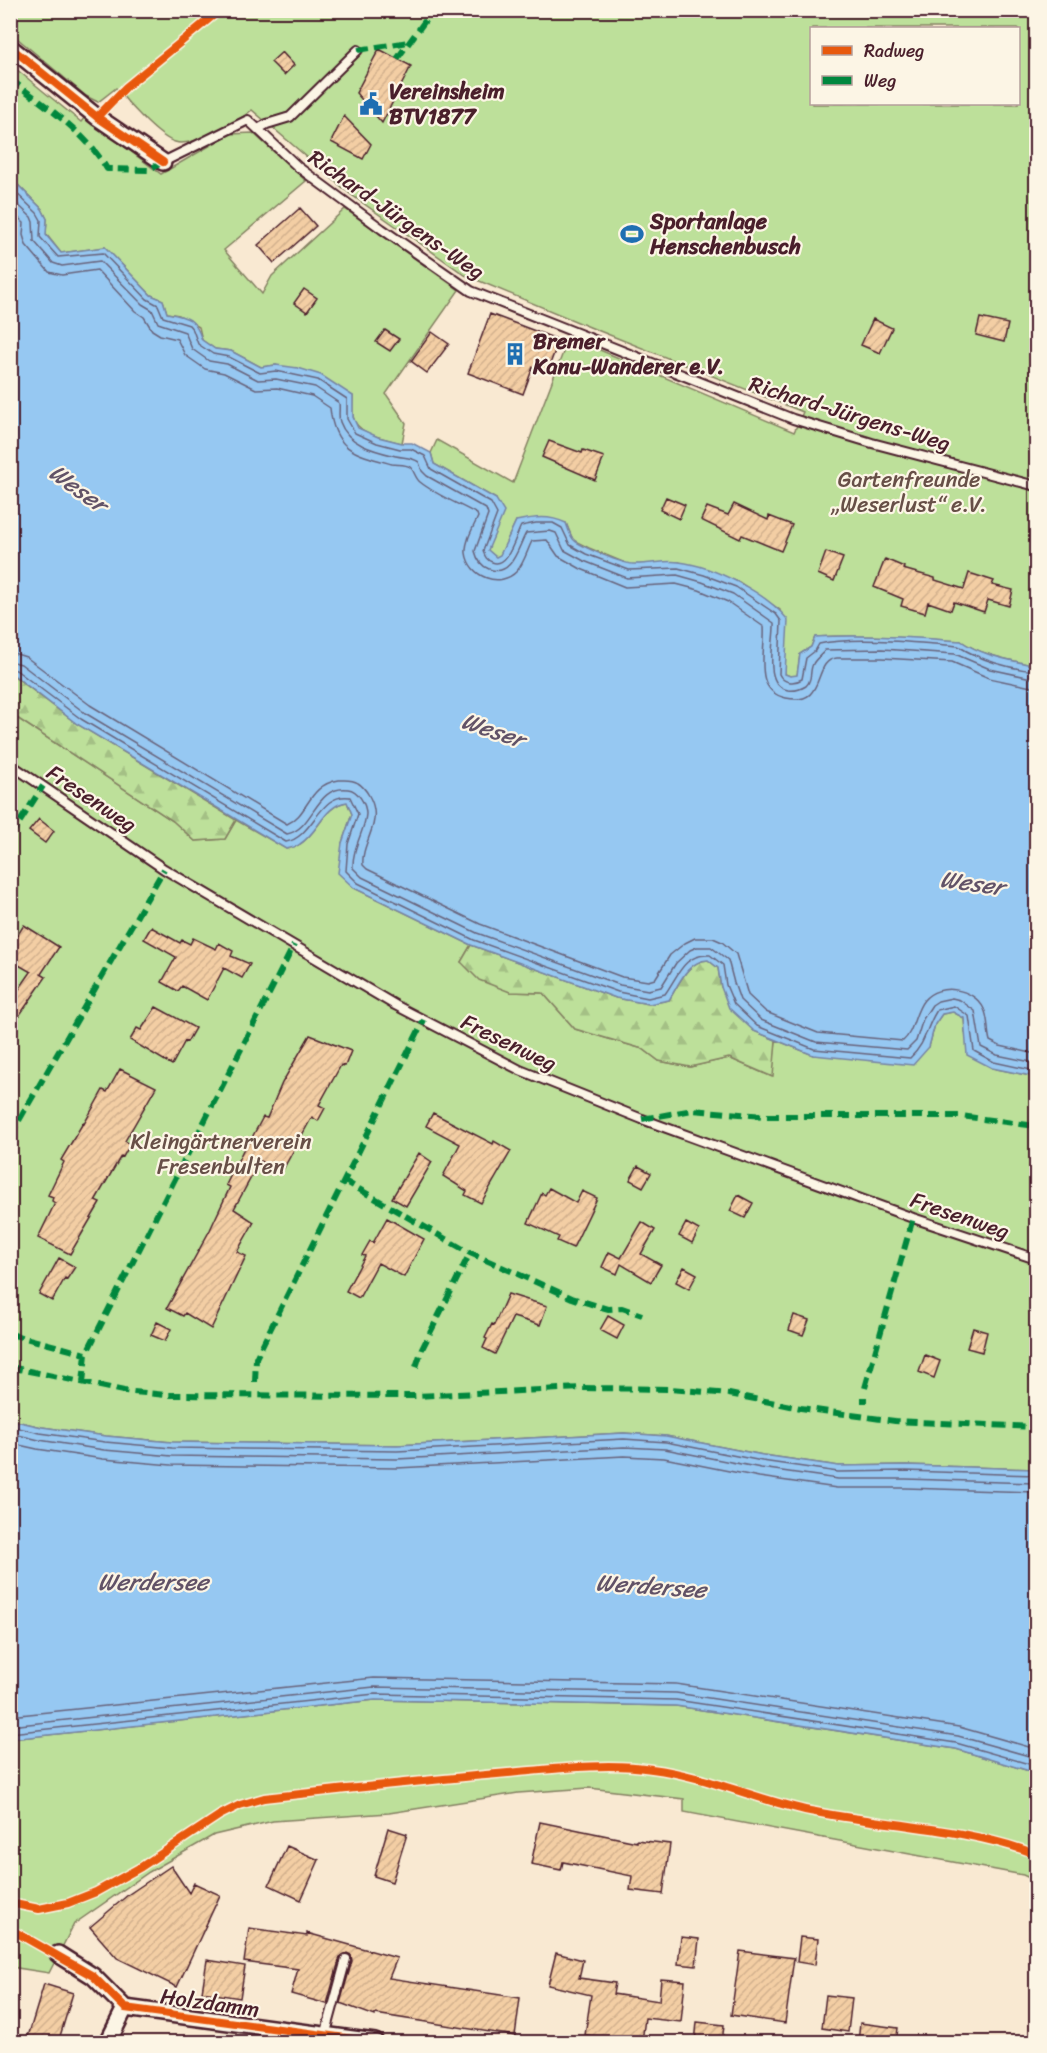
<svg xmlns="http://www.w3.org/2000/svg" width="1047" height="2053" viewBox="0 0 1047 2053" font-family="Sriracha,sans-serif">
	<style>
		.green { fill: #bde09a; stroke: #848062; stroke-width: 1.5; fill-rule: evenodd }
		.forest { fill: url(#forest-firs); stroke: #848062; stroke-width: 1.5 }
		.water { fill: #96c8f2; stroke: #7884a2; stroke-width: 1.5 }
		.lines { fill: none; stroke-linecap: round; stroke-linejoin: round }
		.shore { stroke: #68637b; stroke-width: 1.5 }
		.building { fill: url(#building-hatch); stroke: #4a1f2b; stroke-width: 1.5 }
		.lane-casing { stroke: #4a1f2b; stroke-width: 12 }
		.street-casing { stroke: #4a1f2b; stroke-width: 20 }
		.lane { stroke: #fcf5e5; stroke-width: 8 }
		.street { stroke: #fcf5e5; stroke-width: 15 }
		.quiet { stroke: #00873e; stroke-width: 6; stroke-dasharray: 12 6; stroke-linecap: butt }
		.cycleway-casing { stroke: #fcf5e5; stroke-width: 11 }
		.cycleway { stroke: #e8590c; stroke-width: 8 }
		.labels { text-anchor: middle; stroke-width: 4.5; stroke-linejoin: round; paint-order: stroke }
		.poi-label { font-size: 22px; font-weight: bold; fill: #4a1f2b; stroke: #fcf5e5; text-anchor: start }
		.street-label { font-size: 22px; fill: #4a1f2b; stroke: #fcf5e5 }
		.park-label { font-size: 22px; fill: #674f47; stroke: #fcf5e5 }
		.water-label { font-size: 24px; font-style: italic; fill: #615267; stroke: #fcf5e5 }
	</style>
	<defs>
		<pattern id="forest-firs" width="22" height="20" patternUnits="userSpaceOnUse" patternTransform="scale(1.5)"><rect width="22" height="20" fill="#bde09a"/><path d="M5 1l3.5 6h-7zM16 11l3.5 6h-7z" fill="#a4c085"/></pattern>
		<pattern id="building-hatch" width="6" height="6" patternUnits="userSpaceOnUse" patternTransform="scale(1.5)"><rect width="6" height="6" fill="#f3cea4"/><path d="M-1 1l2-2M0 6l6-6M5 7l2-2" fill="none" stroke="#d2b08d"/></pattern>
	</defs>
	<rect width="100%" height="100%" fill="#f9e9d2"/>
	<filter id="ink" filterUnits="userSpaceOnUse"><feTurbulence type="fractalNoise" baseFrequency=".0167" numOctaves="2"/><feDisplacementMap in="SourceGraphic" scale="12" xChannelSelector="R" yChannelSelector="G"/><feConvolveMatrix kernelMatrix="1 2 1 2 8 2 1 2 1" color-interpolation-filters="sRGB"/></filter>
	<g filter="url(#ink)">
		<path class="green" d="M10 11H1036V666C1011 660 983 656 961 641 912 638 864 634 815 637L811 647 800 654 797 676H790L785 674 780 610 739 582 679 562 630 565 589 548 573 540 566 523 516 521 500 556 496 557 488 551 496 499 434 464 431 453 437 440 513 483 569 337 794 432 803 412 592 328 465 275 350 194 252 110C237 122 193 148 175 142 159 138 127 102 116 88L98 102 86 96 11 33ZM812 28H1018V104H812Z
			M10 64 81 122 85 117 161 174 230 134 253 133 306 181 224 250 262 294 272 276 345 209 459 290 386 394 406 423 402 443C386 439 356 435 353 416 352 410 353 402 353 396L276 365 261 367 231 351 215 349 202 340 199 327 179 315 167 313 163 300 151 295 105 247 61 253 46 234 47 219 42 209 11 178Z
			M11 714 173 821 195 841 225 839 236 820 286 849C291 848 296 847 300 844 319 832 324 805 347 802L352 814 342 843 354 888 471 945 461 962 510 992 543 993 575 1029 643 1049 659 1061 690 1067 729 1058 772 1077 776 1040 813 1055 929 1047 935 1024 942 1014 953 1012 964 1018 965 1032 992 1068 1036 1077V1469L906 1465 839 1466 763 1455 666 1436 624 1433 397 1445 172 1442 106 1436 42 1427 11 1420Z
			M375 1700 676 1706 956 1749 1036 1773V1881L1023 1875 684 1812V1799L589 1788 518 1793 389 1813 273 1821 214 1835 149 1872 74 1924 49 1973 11 1967 10 1739Z"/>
		<path class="forest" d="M10 673 77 724 236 820 225 839 195 841 173 821 11 714Z
			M471 945 616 998 649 1004 669 1000C680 983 687 961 708 960L718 968 721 987 754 1031 776 1040 773 1077 729 1058 690 1067 659 1061 643 1049 575 1029 543 993 510 992 479 980 461 962Z"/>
		<path class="water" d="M11 178 42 209 47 219 46 235 61 253 105 247 151 295 163 300 167 313C188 317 195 318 202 340L215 349 231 351 261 367 276 365 298 368 321 375 353 396V417L358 428 378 437 402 443H412L431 453 434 464 496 499 504 512 488 550 496 557 500 555 516 521C535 517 549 515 566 523 568 528 570 536 574 540 581 547 623 564 633 564 648 565 664 560 679 562 713 566 767 593 788 620L785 674 790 676 797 675 800 654 811 647 815 637C864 634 912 637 961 641 982 656 1011 660 1036 666V1077L992 1068 967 1055 964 1018 953 1012 942 1014 935 1024 929 1047 913 1065 813 1055 754 1031 729 1008 721 987 718 968 708 960C687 961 679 984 669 1000L649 1004 616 998 471 945 354 888 338 873 342 843 352 814 347 802C324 805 319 832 300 844 296 847 291 848 286 849L77 724 11 673Z
			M11 1420 42 1427 106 1436 172 1442 397 1445 624 1433 666 1436 763 1455 839 1466 906 1465 1036 1469V1773L956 1749 676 1706 375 1700 11 1739Z"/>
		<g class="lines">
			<path class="shore" d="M10 187 37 213 41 220 40 237 58 257 103 253 147 299 158 305 163 317 189 325 193 330 198 344 213 354 229 357 260 373 276 371 318 380 347 399V419L355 433 377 443 400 449H411L425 456 431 469 491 503 497 514 483 551C485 556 486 560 492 562 508 569 515 537 521 526L536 523H553L562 528 570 545 586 554 629 570 678 568 704 575 736 587 776 614 781 621 779 674C783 683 794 684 802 679L806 658 815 651 819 644C856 636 919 643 958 646 980 660 1010 669 1036 671
				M10 197 31 217 33 222 34 241 53 263 62 266 100 261 142 304 152 310 158 323 185 332 192 349 209 361 227 364 258 380 276 379 315 387 339 403C340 409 338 416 340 422 348 445 375 451 396 456 405 458 411 457 419 462L422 471 427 476 486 509 488 515 475 551C477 559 481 566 489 569 512 578 518 547 526 533L550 531 556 533 564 550 584 561 627 578 677 575 702 582 733 594 774 623C775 642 762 685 788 690 794 691 801 689 806 686 813 680 809 671 813 664 815 659 822 655 825 650L882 649 955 654 990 669 1036 679
				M10 210 24 223 23 235 26 245 49 272 62 275 97 270 135 311 144 317 152 330 160 335 177 339 185 355 205 369 224 373 256 389 277 388 312 396 330 408C334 450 355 454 392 464 397 465 406 464 410 467 414 470 415 478 420 482 436 495 459 504 477 514L478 517C473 528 465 541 466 553 469 577 500 589 517 571 524 563 527 551 532 541L547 540 558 556 581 569 625 587 676 584 699 590 728 602 764 627C766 651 752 691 786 698 828 707 811 660 837 658H882L952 662 989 678 1036 688
				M10 652 26 657 90 705 287 824C309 815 307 785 339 780 346 780 352 779 358 783 366 788 373 801 374 810 377 829 361 846 363 865L367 869 480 924 622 977 648 981 655 979 670 955 685 943 695 938H713L722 942 736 954 748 995 766 1012 818 1033 903 1041C914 1032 914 1012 924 1000 939 982 974 988 984 1009 989 1019 987 1031 990 1041L1000 1046 1036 1054
				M10 661 21 664 85 713 287 834C314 829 315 785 348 789 358 790 366 804 366 814 365 831 352 847 353 868L362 877 477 933 620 985 648 990 661 987 676 963 690 950 697 947H711L728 960 734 983 740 1000 761 1020 816 1042 907 1050 916 1041 923 1019 932 1005 938 1001 952 998 960 1000 975 1011 981 1047 997 1055 1036 1063
				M10 669 16 670 81 719 286 842C314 837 319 792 350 797L358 814 348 844 346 871 358 883 474 940 618 992 648 998 665 994C678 976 684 953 710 955L723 965 726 985 734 1004 757 1026 814 1049 910 1058C927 1042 925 1029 937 1010L954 1006 969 1016 974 1051 994 1062 1036 1071
				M10 1426 40 1433 105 1442 172 1448 397 1451 624 1439 666 1442 762 1461 838 1472 906 1471 1036 1475
				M10 1433 39 1440 104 1450 172 1456 397 1459 624 1447 665 1449 761 1468 838 1479H906L1036 1483
				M10 1443 37 1449 103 1459 171 1465 397 1468 624 1456 664 1458 759 1477 837 1488H906L1036 1492
				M10 1716 374 1678 676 1684 959 1727 1036 1749
				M10 1726 374 1687 676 1693 958 1736 1036 1758
				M10 1733 375 1694 676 1700 956 1743 1036 1766"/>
		</g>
		<path class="building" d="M379 49 411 66 382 123 356 93Z
			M282 52 294 65 284 75 271 62Z
			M344 116 371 144 363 159 331 142Z
			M300 208 316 226 274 263 258 245Z
			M304 289 317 298 307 312 294 303Z
			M490 314 559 340 547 372 533 367 523 394 468 373Z
			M980 318 1008 324 1004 342 976 335Z
			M873 319 892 328 880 353 861 345Z
			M385 330 399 339 390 351 376 342Z
			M432 332 449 344 427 373 411 361Z
			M549 441 582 453 583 450 604 457 595 480 542 457Z
			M666 497 685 505 679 519 660 510Z
			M734 504 768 520 769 516 792 525 781 551 742 535 740 539 701 520 707 507 728 515Z
			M826 552 843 558 834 581 818 574Z
			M885 559 904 567 903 569 935 578V580L964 589 969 573 994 581 992 585 1013 590 1009 606 988 600 984 612 954 602 951 610 928 602 925 613 901 606 903 599 874 587Z
			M39 819 54 831 45 843 29 831Z
			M24 925 59 947 41 974 46 977 10 1029V1002L31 972 10 960V947Z
			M151 927 180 943 182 940 190 944 193 938 216 949 219 943 233 951 231 956 250 964 242 978 224 968 207 1000 182 986 178 991 162 982 176 957 144 939Z
			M156 1007 195 1028 187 1042 185 1041 172 1065 130 1040 137 1028 141 1030Z
			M310 1035 351 1051 345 1066 341 1065 319 1105 325 1108 318 1121 312 1117 281 1173 260 1161 234 1209 254 1222 237 1252 246 1256 211 1329 185 1313 183 1316 167 1308 210 1230 230 1187 226 1185 247 1142 249 1143 263 1117 267 1118 282 1083Z
			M120 1069 156 1087 125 1141 130 1144 123 1157 121 1156 95 1201 100 1203 70 1254 38 1238 55 1203 52 1201 53 1197 48 1195 64 1162 61 1160 83 1123 84 1124 103 1090 107 1092Z
			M433 1113 493 1144 494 1141 511 1151 481 1203 465 1195 467 1191 443 1176 460 1144 426 1126Z
			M419 1153 432 1162 406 1206 392 1198Z
			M638 1166 651 1173 643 1187 630 1180Z
			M549 1188 576 1203 582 1191 597 1198 573 1248 557 1241 559 1237 528 1223 542 1193 545 1195Z
			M738 1195 753 1203 745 1218 730 1211Z
			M387 1218 424 1239 404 1277 378 1263 359 1298 346 1291 365 1256 362 1255 370 1241 373 1243Z
			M642 1222 655 1230 641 1254 661 1265 651 1282 621 1264 617 1274 602 1267 609 1252 621 1258Z
			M686 1223 699 1230 692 1243 679 1236Z
			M59 1258 75 1267 67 1279 65 1278 52 1301 39 1294Z
			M684 1267 697 1274 689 1289 676 1282Z
			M508 1294 547 1306 540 1325 513 1317 495 1354 483 1348 487 1339 485 1338 492 1324 494 1325Z
			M794 1315 809 1320 803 1335 789 1330Z
			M608 1316 624 1325 617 1339 600 1330Z
			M157 1322 171 1329 165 1341 151 1335Z
			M973 1328 987 1332 982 1352 967 1348Z
			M925 1355 940 1361 934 1378 919 1372Z
			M540 1822 637 1842V1840L670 1844 663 1894 630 1890 632 1876 563 1862 561 1870 531 1864Z
			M388 1828 407 1834 392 1882 374 1876Z
			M287 1846 319 1860 301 1900 269 1885Z
			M171 1866 189 1893 194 1883 220 1895 177 1987 117 1958 90 1927 129 1894Z
			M249 1928 307 1936V1933L397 1958 389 1978 520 1998 515 2036 375 2014V2016L340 2003 352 1961 351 1955 347 1953 340 1957 327 2004 291 1994 298 1969 244 1962Z
			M681 1937 699 1939 696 1966 678 1964Z
			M800 1937 818 1939 815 1965 797 1962Z
			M740 1951 794 1958 785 2023 731 2015Z
			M556 1953 583 1960 579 1978 615 1983 613 1994 659 2001 661 1979 685 1981 681 2022 645 2018 642 2042 585 2035 591 1995 548 1985Z
			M207 1960 245 1966 240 1998 202 1992Z
			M44 1984 73 1993 58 2043H35L27 2040Z
			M826 1995 852 1998 848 2032 822 2028Z
			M697 2022 724 2025 722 2043H695Z
			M860 2023 898 2028 896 2043H858Z"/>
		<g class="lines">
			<g class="lane-casing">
				<path id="lane" d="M258 129 267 124 290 117 358 50
					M163 162 248 120 298 167 382 229 471 291 793 419 872 443 1036 486
					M10 764 164 869 395 1005 520 1070 642 1119 913 1218 1036 1259
					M325 2036 346 1959"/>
			</g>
			<g class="street-casing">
				<path id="street" d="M10 47 97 117 163 162
					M58 1954 93 1976 125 2008 375 2042
					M108 2042 125 2008"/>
			</g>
			<use href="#lane" class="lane"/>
			<use href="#street" class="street"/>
			<path class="quiet" d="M358 50 409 42
				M397 59 433 10
				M10 79C45 106 85 131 107 169L148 170 163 162
				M10 837 43 786
				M642 1119 693 1110 764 1116H961L1036 1126
				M10 1136 164 869
				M343 1180 470 1253 572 1298 608 1309 622 1308 642 1315
				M10 1334 86 1354
				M10 1367 124 1391 166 1395 415 1396 582 1388 671 1389 729 1394 801 1408 895 1421 1036 1427
				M416 1367 422 1349 470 1253
				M255 1382 256 1358 424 1020
				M83 1383 86 1354 294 945
				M865 1388 913 1218
				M864 1403V1397"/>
			<g class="cycleway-casing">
				<path id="cycleway" d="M10 47 97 117 163 162
					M97 117 126 87 220 10
					M10 1903 39 1909 68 1903 96 1892 141 1867 220 1815 240 1805 264 1798C345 1789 426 1780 508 1773 553 1769 608 1762 652 1769 706 1776 757 1800 810 1811 885 1826 964 1827 1036 1854
					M10 1929 93 1976 125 2008 375 2042"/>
			</g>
			<use href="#cycleway" class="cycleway"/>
		</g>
	</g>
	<defs>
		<g id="civic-bare" transform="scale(1.8)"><path d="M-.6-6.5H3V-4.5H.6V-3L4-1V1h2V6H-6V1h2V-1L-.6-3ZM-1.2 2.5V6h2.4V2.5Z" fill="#1f6fb2" stroke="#fcf5e5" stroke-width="2.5" paint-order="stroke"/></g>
		<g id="stadium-bare" transform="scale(1.8)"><path d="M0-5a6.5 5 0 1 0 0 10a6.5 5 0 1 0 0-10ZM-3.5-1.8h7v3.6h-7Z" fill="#1f6fb2" stroke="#fcf5e5" stroke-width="2.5" paint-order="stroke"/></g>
		<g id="building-bare" transform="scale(1.8)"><path d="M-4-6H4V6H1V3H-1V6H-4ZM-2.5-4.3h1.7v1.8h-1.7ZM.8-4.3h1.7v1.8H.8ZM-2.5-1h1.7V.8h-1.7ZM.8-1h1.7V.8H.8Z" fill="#1f6fb2" stroke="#fcf5e5" stroke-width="2.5" paint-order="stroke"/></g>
	</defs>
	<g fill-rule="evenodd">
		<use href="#civic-bare" x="371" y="104"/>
		<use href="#stadium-bare" x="632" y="234"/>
		<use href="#building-bare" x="515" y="354"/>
	</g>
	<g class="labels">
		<g class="poi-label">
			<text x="389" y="99">Vereinsheim<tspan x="389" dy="25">BTV1877</tspan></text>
			<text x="650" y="229">Sportanlage<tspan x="650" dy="25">Henschenbusch</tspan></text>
			<text x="533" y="349">Bremer<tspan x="533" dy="25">Kanu-Wanderer e.V.</tspan></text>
		</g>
		<g class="street-label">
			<text transform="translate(397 214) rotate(35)" y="8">Richard-Jürgens-Weg</text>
			<text transform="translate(850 413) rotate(17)" y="8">Richard-Jürgens-Weg</text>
			<text transform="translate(92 798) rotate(34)" y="8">Fresenweg</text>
			<text transform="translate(509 1042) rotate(26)" y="8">Fresenweg</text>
			<text transform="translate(960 1215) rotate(19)" y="8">Fresenweg</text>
			<text transform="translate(210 2002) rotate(8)" y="8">Holzdamm</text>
		</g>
		<g class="park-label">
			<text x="909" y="487">Gartenfreunde<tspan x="909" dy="25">„Weserlust“ e.V.</tspan></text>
			<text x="221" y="1149">Kleingärtnerverein<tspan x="221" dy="25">Fresenbulten</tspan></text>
		</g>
		<g class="water-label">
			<text transform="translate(78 488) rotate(36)" y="8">Weser</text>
			<text transform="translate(493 730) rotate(19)" y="8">Weser</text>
			<text transform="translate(972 883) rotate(8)" y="8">Weser</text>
			<text x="153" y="1590">Werdersee</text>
			<text transform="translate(651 1586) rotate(4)" y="8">Werdersee</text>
		</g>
	</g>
	<rect width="1047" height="2053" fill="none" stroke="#fcf5e5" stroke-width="36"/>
	<rect x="18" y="18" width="1011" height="2017" fill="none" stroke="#4a1f2b" stroke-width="2" filter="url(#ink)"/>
	<rect x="810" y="27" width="210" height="78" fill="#fcf5e5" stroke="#b59f9b" stroke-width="1.5"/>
	<rect x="822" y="46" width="30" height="9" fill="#e8590c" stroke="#b59f9b" stroke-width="1.5"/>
	<text x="864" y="57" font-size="18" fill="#4a1f2b">Radweg</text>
	<rect x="822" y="76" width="30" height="9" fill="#00873e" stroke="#b59f9b" stroke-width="1.5"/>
	<text x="864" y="87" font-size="18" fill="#4a1f2b">Weg</text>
</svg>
